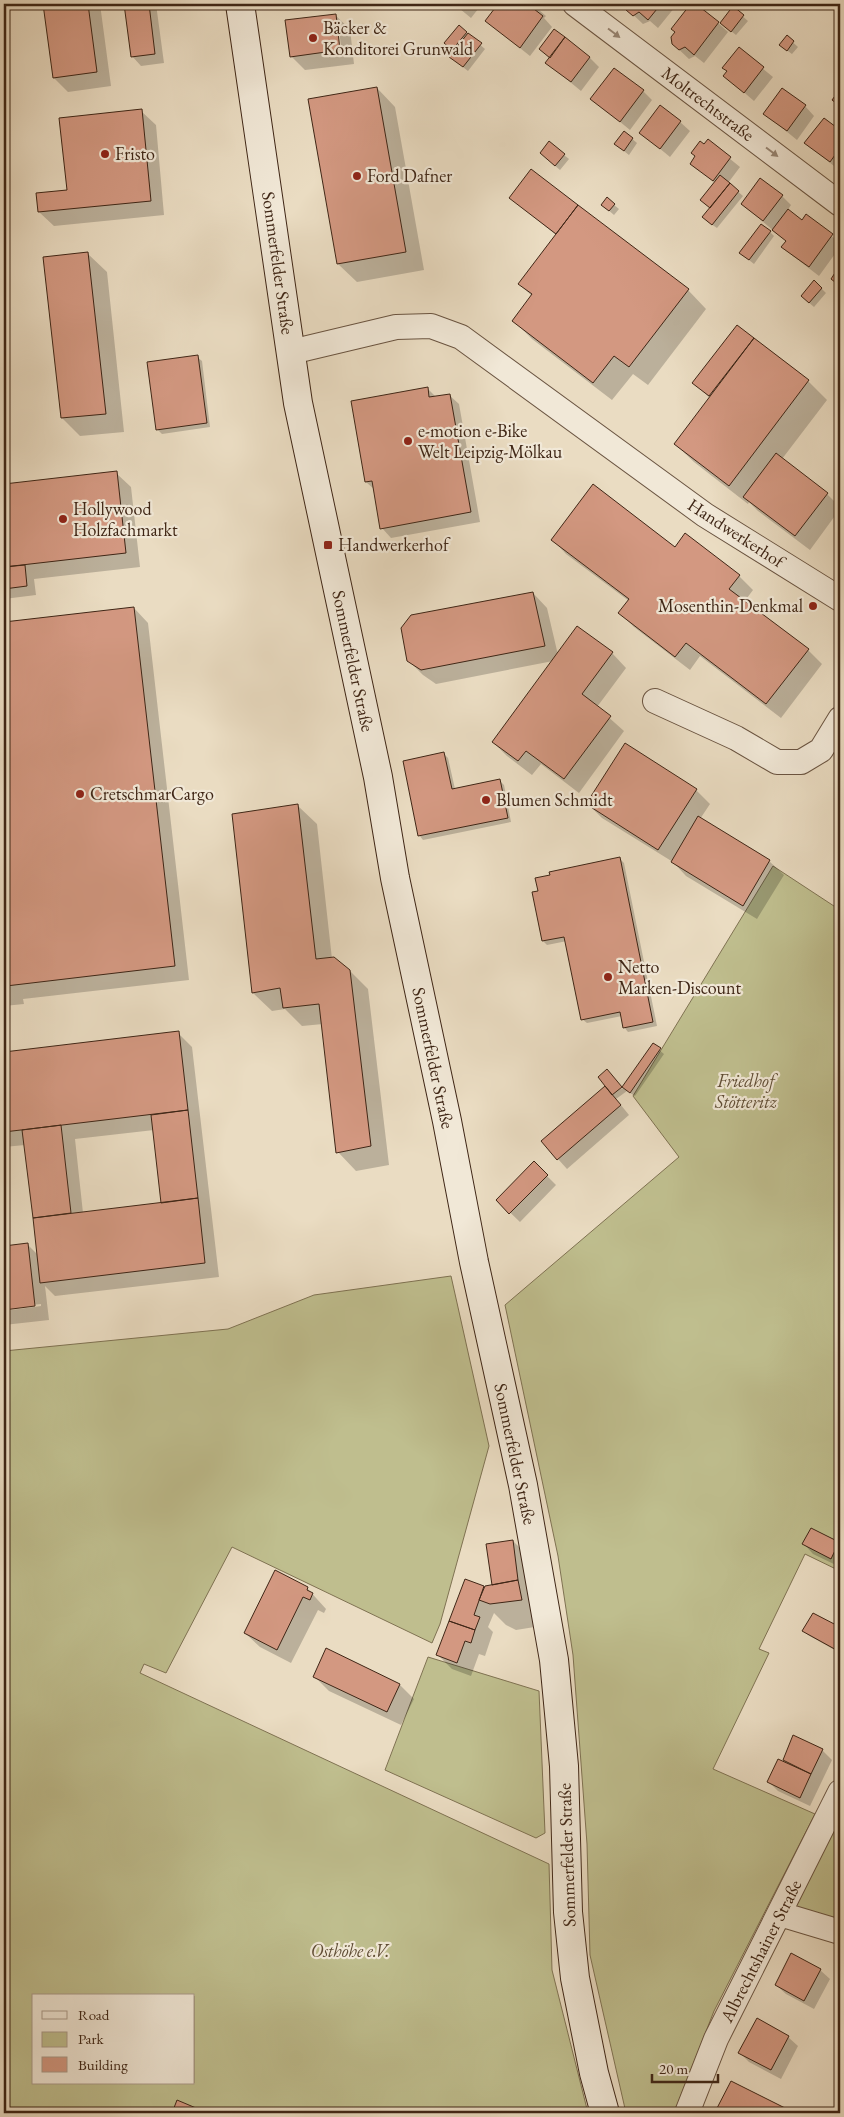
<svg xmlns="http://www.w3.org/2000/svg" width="844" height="2117" viewBox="0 0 844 2117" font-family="'EB Garamond',serif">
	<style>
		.green { fill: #bfbe8e; stroke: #7f7252; fill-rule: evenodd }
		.shadow { fill: #0003; fill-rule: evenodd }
		.building { fill: #d39881; stroke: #3f2616 }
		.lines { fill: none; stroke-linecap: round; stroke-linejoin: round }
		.minor-casing { stroke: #6a5441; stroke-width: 26 }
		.secondary-casing { stroke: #3f2616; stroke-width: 30 }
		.minor { stroke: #f1e8d7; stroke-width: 24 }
		.secondary { stroke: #f1e8d7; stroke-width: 28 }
		.oneway { fill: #988776 }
		.poi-dot { fill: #8f2418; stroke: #f1e8d7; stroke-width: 2 }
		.labels { text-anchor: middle; stroke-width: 4.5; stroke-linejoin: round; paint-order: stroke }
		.poi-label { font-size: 18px; fill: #3f2616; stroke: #f1e8d7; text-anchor: start }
		.street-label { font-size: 18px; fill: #3f2616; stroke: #f1e8d7 }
		.park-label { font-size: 18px; font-style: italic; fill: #5f4c34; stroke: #f1e8d7 }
	</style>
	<rect width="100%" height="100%" fill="#eadcc2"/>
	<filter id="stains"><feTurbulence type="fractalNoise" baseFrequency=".004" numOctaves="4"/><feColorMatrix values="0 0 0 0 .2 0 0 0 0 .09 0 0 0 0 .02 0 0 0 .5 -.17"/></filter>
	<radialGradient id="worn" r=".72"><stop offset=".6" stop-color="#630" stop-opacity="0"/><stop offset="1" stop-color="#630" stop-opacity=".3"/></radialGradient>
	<path class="green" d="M773 866 840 910V1571L805 1554 759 1649 769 1653 713 1769 815 1814 714 2011 674 2113H626L590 1955 587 1844 573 1655 558 1556 505 1305 679 1157 633 1096Z
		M451 1276 489 1446 440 1624 432 1643 232 1547 166 1673 144 1664 140 1673 549 1864 552 1970 588 2113H4V1351L228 1329 314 1295ZM34 1996H194V2083H34Z
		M428 1657 539 1691 545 1833 536 1838 385 1770Z
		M840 1816V1923L794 1909Z"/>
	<path class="shadow" d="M44 4H100L111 86 68 92 54 78Z
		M125 4H156L164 63 141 66 132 56Z
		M454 4H482L471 18Z
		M499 4H532L546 16 544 18 552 27 530 56 486 21Z
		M627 4H673L675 7 658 28 650 21 643 24 627 9Z
		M733 8 748 21 736 35 726 27Z
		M335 15 350 29 354 64 305 70 291 56ZM336 29H339L342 56H340Z
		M718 23 728 32 704 63 695 56 689 59 673 44Z
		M459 27 485 49 468 71 455 61V51L450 48Z
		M787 37 798 47 792 54 785 49Z
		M739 49 773 77 754 101 725 76Z
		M589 57 599 67 581 91 547 63 551 58Z
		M377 88 395 107 424 270 357 282 338 264Z
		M643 91 652 100 630 130 592 99Z
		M805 106 814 116 797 140 764 113Z
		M141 111 156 125 164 215 54 226 39 212 68 191Z
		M824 119 840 132V171L806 143Z
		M680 122 690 131 670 157 641 133Z
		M624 132 637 143 629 155 620 148Z
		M708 141 740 167 728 183 743 196 717 228 708 222 715 183 692 163Z
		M564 155 569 159 560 170 546 158Z
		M782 196 791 205 787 211 802 222 807 216 840 243V247L819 276 793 256 783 247 787 242 742 204Z
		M511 198 688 290 706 309 648 385 633 374 612 400 532 339 513 320 532 296 519 284 556 235Z
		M607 199 619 209 614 215 607 209Z
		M770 232 774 236 754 264 740 253Z
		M88 254 107 272 124 432 80 436 62 418Z
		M821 288 826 293 814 307 807 301Z
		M737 327 808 381 827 400 782 459 827 494 840 507V509L810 550 758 511 749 502 748 504 694 462 675 444 710 398 694 383Z
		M197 357 202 361 210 427 162 434 157 429Z
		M427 388 436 397 449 395 459 404 480 522 391 538 382 528 375 490 366 482 352 402Z
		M116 473 131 487 140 567 34 579 36 595 4 599V486Z
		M552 539 739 576 753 590 744 602 808 650 822 664 781 718 700 656 690 670 634 627 620 613 629 601 566 554Z
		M533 593 547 608 558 655 577 628 612 653 626 668 597 707 624 731 579 793 541 764 532 775 507 756 493 742 553 661 436 684 423 675 408 660Z
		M134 608 148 623 189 980 23 999 24 1004 4 1006V624Z
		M444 754 448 758 455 789 499 780 504 785 511 822 423 840 419 835Z
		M696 790 710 804 700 819 769 861 784 875 757 919 686 876 673 862 602 818 588 804Z
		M298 806 317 824 332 959 349 970 368 989 389 1165 356 1171 338 1152 323 1024 302 1026 285 1009 272 1011 253 993 233 815Z
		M620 859 624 863 657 1026 628 1032 624 1027 622 1016 587 1023 582 1019 567 941 547 945 543 941Z
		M178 1033 192 1047 219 1277 55 1296 45 1286 49 1320 4 1325V1311L41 1306V1304L4 1308V1247L27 1244 38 1255 25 1145 4 1147V1053ZM154 1130 162 1204 83 1213 75 1139Z
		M653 1045 664 1054 635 1096 627 1091 616 1099 629 1115 567 1169 558 1159 609 1092 612 1075 622 1089Z
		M534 1163 556 1185 520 1222 497 1200Z
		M513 1541 539 1567 547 1625 516 1630 506 1625 494 1613 488 1627 493 1632 485 1656 479 1654 471 1676 452 1669 438 1655 466 1581 485 1589 493 1586Z
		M838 1543 840 1545V1567L813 1554 804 1544Z
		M307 1588 326 1609 324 1613 318 1610 291 1663 260 1647 245 1633Z
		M814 1614 840 1628V1653L808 1635 804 1631Z
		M314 1676 400 1685 414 1699 401 1725 329 1691Z
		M794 1737 822 1750 832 1760 810 1806 778 1791 769 1782 783 1762Z
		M820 1970 830 1979 814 2009 786 1994 776 1985Z
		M788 2037 798 2046 781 2079 749 2062 740 2053Z
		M732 2083 789 2111 791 2113H718Z
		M178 2102 196 2109 200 2113H173Z"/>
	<path class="building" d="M43 4H88L97 72 53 78Z
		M124 4H149L155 54 131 57Z
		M498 4H534L537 6 534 9 543 16 520 48 485 21Z
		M626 4H661L648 20 639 12 633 16 626 10Z
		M696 4 719 22 694 55 685 47 679 50 672 44 671 37 675 32 671 29 689 6 693 9Z
		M733 6 744 15 731 32 720 23Z
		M336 14 340 50 290 57 285 20Z
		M459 25 467 32 452 50 444 43Z
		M554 29 565 37 550 58 539 49Z
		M468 33 482 43 463 67 449 57Z
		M787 35 794 41 787 51 779 45Z
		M565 37 590 57 571 82 545 63Z
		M739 47 764 67 744 93 723 76 727 71 722 68Z
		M614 68 644 90 620 122 590 99Z
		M377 87 406 252 337 264 308 99Z
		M782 88 806 105 787 131 763 114Z
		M840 89V106L832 100Z
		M660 105 681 121 660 149 639 133Z
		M142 109 151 201 38 212 36 193 67 190 59 118Z
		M824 118 840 130V148L830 162 804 143Z
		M624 131 633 138 624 151 614 144Z
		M708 139 731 157 713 181 690 164 695 156 691 153 700 141 704 144Z
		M549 141 565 154 555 166 540 153Z
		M531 169 578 205 556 234 509 198Z
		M720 175 730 183 710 208 700 200Z
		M760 178 783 195 763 221 741 204Z
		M730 183 739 191 712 225 702 217Z
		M607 197 615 204 609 211 601 205Z
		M578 205 689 289 629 367 614 356 593 383 512 321 532 294 518 284Z
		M788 209 802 220 806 214 833 234 809 267 781 247 786 241 772 230Z
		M761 224 771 231 749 260 739 253Z
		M88 252 106 414 61 418 43 257Z
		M840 265V286L831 279Z
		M814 280 822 288 809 303 801 296Z
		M737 325 754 338 709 396 692 383Z
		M754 338 809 380 729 486 674 444Z
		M198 355 207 423 156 430 147 362Z
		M428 387 429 397 450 394 471 512 380 529 372 481 365 482 351 401Z
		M776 453 828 493 795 536 743 497Z
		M117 471 126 553 4 567V484Z
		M593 484 675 547 685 533 740 575 729 589 809 649 766 704 686 643 675 657 618 613 629 599 551 540Z
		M25 565 27 586 4 589V567Z
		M533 592 545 646 421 670 407 661 401 628 411 615Z
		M134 607 175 966 6 986 4 969V622Z
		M577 626 613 652 582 694 611 716 564 779 526 751 518 761 492 742Z
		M625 743 697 789 658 850 586 804Z
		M444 752 452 789 500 779 508 818 418 836 403 761Z
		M298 804 316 959 334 957 350 970 371 1146 336 1153 319 1004 283 1008 280 988 252 993 232 814Z
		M698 816 770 860 743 906 671 862Z
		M620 857 653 1022 623 1028 620 1012 581 1020 564 937 542 941 532 892 538 891 535 878 550 875 549 872Z
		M179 1031 188 1110 4 1132V1052Z
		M653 1043 661 1048 630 1093 622 1087Z
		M607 1069 622 1087 612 1095 598 1077Z
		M605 1086 621 1105 557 1160 541 1141Z
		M188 1110 198 1198 161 1203 151 1115Z
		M61 1125 71 1213 33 1218 22 1130Z
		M534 1161 548 1175 509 1214 496 1200Z
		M198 1198 205 1263 40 1283 33 1218Z
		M28 1243 35 1306 4 1310V1246Z
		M811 1528 839 1542 831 1559 802 1544Z
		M513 1540 518 1580 492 1585 486 1544Z
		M275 1570 308 1587 307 1590 313 1593 310 1600 303 1597 277 1650 244 1633Z
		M465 1579 484 1586 474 1615 480 1617 475 1630 449 1621Z
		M518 1580 522 1600 490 1604 479 1600 485 1586Z
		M813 1613 840 1627V1652L802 1631Z
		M449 1621 475 1630 471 1643 465 1641 457 1663 436 1655Z
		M326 1648 400 1684 387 1712 313 1677Z
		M793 1735 823 1749 811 1774 783 1760Z
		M778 1759 811 1774 800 1798 767 1782Z
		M791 1953 821 1969 804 2001 775 1985Z
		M757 2018 789 2036 771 2070 738 2053Z
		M731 2081 789 2110 788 2113 715 2112Z
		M177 2100 196 2108 194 2113H172Z"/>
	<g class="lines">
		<g class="minor-casing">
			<path id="minor" d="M575 4 840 204
				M291 352 396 327 431 326 461 337 705 515 840 599
				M655 701 736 738 777 762H801L821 750 840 719
				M780 1914 840 1932
				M687 2113 716 2039 840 1792"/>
		</g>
		<g class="secondary-casing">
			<path id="secondary" d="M240 4 298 403 378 777 395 878 447 1121 474 1262 523 1485 554 1660 564 1766 568 1912 575 1978 594 2073 605 2113"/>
		</g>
		<use href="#minor" class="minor"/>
		<use href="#secondary" class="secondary"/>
	</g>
	<defs><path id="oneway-solid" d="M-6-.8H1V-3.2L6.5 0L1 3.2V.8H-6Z" transform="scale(1.25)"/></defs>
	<g class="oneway">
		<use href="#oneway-solid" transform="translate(614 33) rotate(37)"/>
		<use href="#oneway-solid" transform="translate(772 152) rotate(37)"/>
	</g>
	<g class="poi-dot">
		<circle cx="313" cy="38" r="5"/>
		<circle cx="105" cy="154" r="5"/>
		<circle cx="357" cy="176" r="5"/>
		<circle cx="408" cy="441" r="5"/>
		<circle cx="63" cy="519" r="5"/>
		<rect x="323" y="540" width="10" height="10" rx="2.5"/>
		<circle cx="813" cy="606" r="5"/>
		<circle cx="80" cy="794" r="5"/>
		<circle cx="486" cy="800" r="5"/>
		<circle cx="608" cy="977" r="5"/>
	</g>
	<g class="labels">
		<g class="poi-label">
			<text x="323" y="34">Bäcker &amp;<tspan x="323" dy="21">Konditorei Grunwald</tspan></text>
			<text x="115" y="160">Fristo</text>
			<text x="367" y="182">Ford Dafner</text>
			<text x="418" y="437">e-motion e-Bike<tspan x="418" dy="21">Welt Leipzig-Mölkau</tspan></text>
			<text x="73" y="515">Hollywood<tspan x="73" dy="21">Holzfachmarkt</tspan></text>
			<text x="338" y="551">Handwerkerhof</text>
			<text x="803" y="612" text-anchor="end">Mosenthin-Denkmal</text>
			<text x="90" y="800">CretschmarCargo</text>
			<text x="496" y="806">Blumen Schmidt</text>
			<text x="618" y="973">Netto<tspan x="618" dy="21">Marken-Discount</tspan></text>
		</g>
		<g class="street-label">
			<text transform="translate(708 104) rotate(37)" y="6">Moltrechtstraße</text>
			<text transform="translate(278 263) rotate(82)" y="6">Sommerfelder Straße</text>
			<text transform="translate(736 533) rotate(33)" y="6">Handwerkerhof</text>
			<text transform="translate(353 661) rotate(78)" y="6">Sommerfelder Straße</text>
			<text transform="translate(433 1058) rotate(78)" y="6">Sommerfelder Straße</text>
			<text transform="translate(515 1454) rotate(78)" y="6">Sommerfelder Straße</text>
			<text transform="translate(567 1855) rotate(-92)" y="6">Sommerfelder Straße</text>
			<text transform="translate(761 1951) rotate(-63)" y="6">Albrechtshainer Straße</text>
		</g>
		<g class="park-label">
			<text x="746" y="1087">Friedhof<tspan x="746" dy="21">Stötteritz</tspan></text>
			<text x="350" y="1957">Osthöhe e.V.</text>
		</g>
	</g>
	<rect width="844" height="2117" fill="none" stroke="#eadcc2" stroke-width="20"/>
	<rect x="5" y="5" width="834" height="2107" fill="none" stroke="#3f2616" stroke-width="2.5"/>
	<rect x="10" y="10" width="824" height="2097" fill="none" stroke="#3f2616"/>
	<rect x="32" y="1994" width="162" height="90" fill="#f1e8d7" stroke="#aa9a8a"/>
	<rect x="42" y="2011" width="25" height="8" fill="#f1e8d7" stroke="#aa9a8a"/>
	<text x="78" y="2020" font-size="15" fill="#3f2616">Road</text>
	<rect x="42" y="2032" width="25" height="15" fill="#bfbe8e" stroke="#aa9a8a"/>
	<text x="78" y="2044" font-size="15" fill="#3f2616">Park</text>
	<rect x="42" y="2057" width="25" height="15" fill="#d39881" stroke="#aa9a8a"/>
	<text x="78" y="2070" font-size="15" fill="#3f2616">Building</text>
	<path d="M652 2074v8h66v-8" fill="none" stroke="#3f2616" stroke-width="2.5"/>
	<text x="659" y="2074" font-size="15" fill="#3f2616" stroke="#f1e8d7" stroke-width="4" paint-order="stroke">20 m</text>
	<rect width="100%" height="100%" filter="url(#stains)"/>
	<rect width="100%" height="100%" fill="url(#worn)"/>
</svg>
